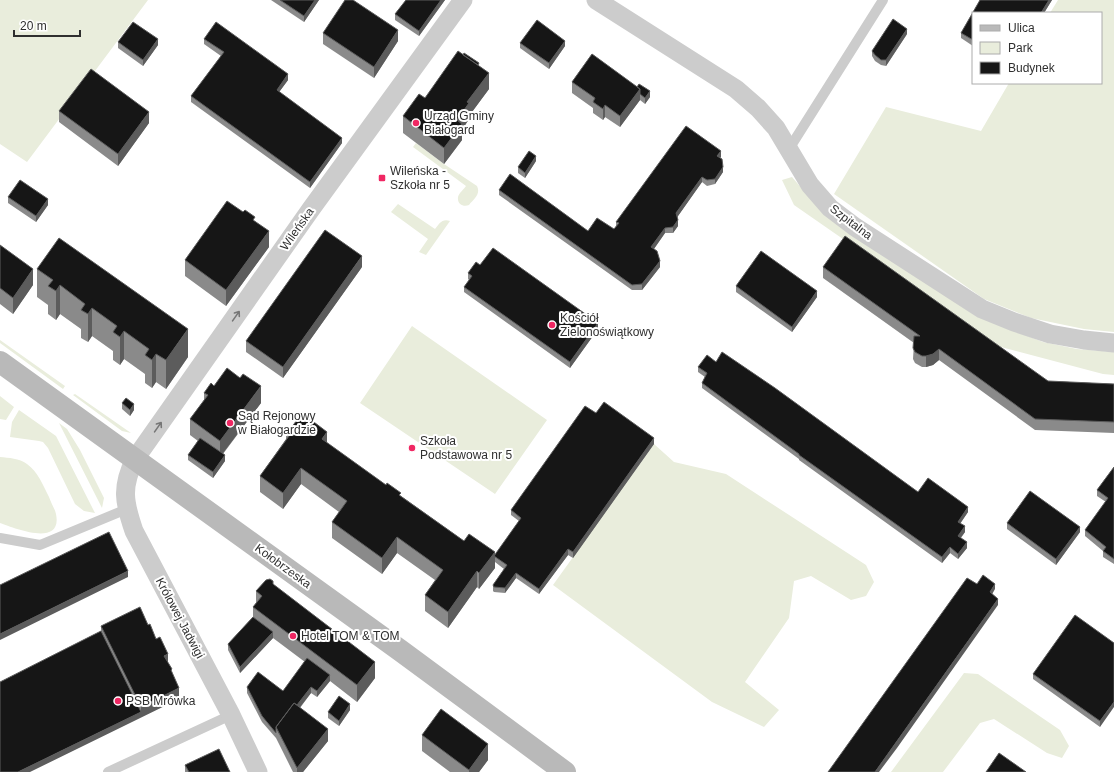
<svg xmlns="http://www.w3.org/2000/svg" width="1114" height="772" viewBox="0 0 1114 772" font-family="Arial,sans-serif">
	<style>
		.green { fill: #e9eddc }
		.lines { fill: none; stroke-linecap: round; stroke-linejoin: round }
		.lane { stroke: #ccc; stroke-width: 10 }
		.street { stroke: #ccc; stroke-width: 19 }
		.secondary { stroke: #b9b9b9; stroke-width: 22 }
		.wall { fill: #8a8a8a }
		.shaded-wall { fill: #5c5c5c }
		.building { fill: #161616; stroke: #5c5c5c }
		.oneway { stroke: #767676 }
		.poi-dot { fill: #f02763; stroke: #fff; stroke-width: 1.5 }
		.labels { text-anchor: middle; stroke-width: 4; stroke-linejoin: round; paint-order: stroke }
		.poi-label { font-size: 12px; fill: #2f2f2f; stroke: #fff; text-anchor: start }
		.street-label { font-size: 12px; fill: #2f2f2f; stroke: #fff }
	</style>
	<rect width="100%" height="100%" fill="#fff"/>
	<path class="green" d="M0 0H148L27 162 0 144Z
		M1058 0H1114V332L1084 329 1031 318 984 299 834 194 886 107 981 131 1009 83H1101V13H1050Z
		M416 143 444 164 477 186C481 194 474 199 469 205 464 207 457 205 458 197 459 193 464 189 466 186L413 147Z
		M792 177 822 212 976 316 1043 342 1077 349 1114 352V375L1103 374 997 346 794 205 782 180Z
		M398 204 435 229C439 224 442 218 450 221L426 255 419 252 428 239 391 212Z
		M412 326 547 420 495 494 360 403Z
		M0 340 65 386 63 389 0 343Z
		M75 394 131 433 122 431 73 395Z
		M0 396 14 407 6 420 0 419Z
		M19 410 56 436 95 513 84 511 75 504 48 448 43 442 39 441 10 437 12 422Z
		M59 423 67 429 80 450 104 498 102 508Z
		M654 444 674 462 726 474 866 565 874 582 866 596 851 600 811 576 794 581 789 618 745 682 779 710 764 727 712 702 553 585Z
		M0 457C9 458 19 458 27 464 38 472 43 485 49 497 51 503 55 509 56 514 63 548 14 528 0 523Z
		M964 673 978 674 1060 730 1069 746 1062 758 1047 753 994 719 980 723 943 772H891Z"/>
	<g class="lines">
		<path class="lane" d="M789 149 883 0
			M0 538 40 545 127 509
			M108 772 231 715"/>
		<path class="street" d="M596 0 736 89 758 108 776 128 810 185 830 208 855 227 982 309 1014 322 1050 334 1084 340 1114 343
			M258 772 231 715 134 531C124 502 121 487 135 459L311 209 463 0"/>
		<path class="secondary" d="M0 362 401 651 565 772"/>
	</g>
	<path class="wall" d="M271 0H319L304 22Z
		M406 0H445L419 36 395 20V14Z
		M980 0H1052L1044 13H973V46L961 38V33Z
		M323 33 398 41 374 78 323 44Z
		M907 34 886 66 881 65 875 61 872 56V51Z
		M204 39 288 80 279 92 342 143 310 188 191 102V96L221 56 204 44Z
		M118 42 158 45 143 66 118 48Z
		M520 43 565 46 549 69 520 48Z
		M592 54 650 97 645 104 640 100 620 127 605 117 603 120 593 113V108L572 93V82Z
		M479 66 489 89 469 116V119L462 130V140L444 164 403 133V116L425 98Z
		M59 111 149 123 118 166 59 122Z
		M721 157 720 158 723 172 715 184 707 186 702 182 677 217 678 226 673 233H665L654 249 660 267 642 290H632L499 195V190L588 231 614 229 616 226V222Z
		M536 161 525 178 518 173V167Z
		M8 197 48 205 36 222 8 203Z
		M255 221 269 247 226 306 185 276V260Z
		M0 245 33 285 13 314 0 304Z
		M480 265 598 329 570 368 464 292V287L469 280 468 279V273Z
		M362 267 283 378 246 352V341Z
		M823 267 1048 381 1114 384V433L1035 430 939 360 933 365 926 367H922L915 363 913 359 914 343 823 278Z
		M37 269 188 357 166 389 156 382 152 388 145 383V374L124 359 120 365 113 360V351L92 336 88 342 81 338V329L60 314 56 320 48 314V305L37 297Z
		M736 286 817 297 792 332 736 292Z
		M716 362 918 492 968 512 960 523 965 532 961 538 967 548 958 559 950 553 942 563 799 460V459L702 388V383L705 377 698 372V367Z
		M214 386 261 403 223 454 225 461 213 478 188 460V455L198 441 190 435V419L204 400V393Z
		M122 403 134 410 130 416 122 409Z
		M596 413 654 444 573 558 568 555 539 594 516 578 505 593 494 592 493 591V585L504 569 495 562V568L479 589 477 587 448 628 425 611V595L435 580 397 553 382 574 332 538V522L339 512 301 484 283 509 260 492V476L286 439V435L327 443 464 541 495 555 519 521 511 515V510Z
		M1114 467V564L1103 557V551L1085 536V530L1106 502 1097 496V490Z
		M1007 523 1080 532 1056 565 1007 529Z
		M273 584 375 678 357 702 330 681 317 697 311 693 300 708 328 741 303 772H293L276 738 262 722 247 693V687L283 691 305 662 273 638 240 673 228 650V644L253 617V607L256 603V591Z
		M101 626 156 639 168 663 172 672 179 699 0 772 101 631Z
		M1114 643 1100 727 1033 679V674Z
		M350 710 339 726 328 718V712Z
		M422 735 488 760 479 772H450L422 751Z
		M185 765 230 772H185Z"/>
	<path class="shaded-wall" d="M315 0H319L304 22V16Z
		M441 0H445L419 36V31Z
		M1049 0H1052L1044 13H1041Z
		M907 29V34L886 66V60Z
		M398 30V41L374 78V67Z
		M158 39V45L143 66V60Z
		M565 41V46L549 69V63Z
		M489 73V89L469 116V119L462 130V140L444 164V148L457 120 467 102Z
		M288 74V80L277 95V90Z
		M640 89V100L620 127V116Z
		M650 91V97L645 104V98Z
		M605 105V117L603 120V109Z
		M149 112V123L118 166V154Z
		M342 138V143L310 188V182Z
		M721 151V157L717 161V156Z
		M536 156V161L525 178V173Z
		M723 167V172L715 184V179Z
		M702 177V182L676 219V213Z
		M48 199V205L36 222V216Z
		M678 220V226L673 233V227Z
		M665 228V233L651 253V247Z
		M269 231V247L226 306V290Z
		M362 256V267L283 378V367Z
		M660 261V267L642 290V284Z
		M33 269V285L13 314V298Z
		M60 285V314L56 320V291Z
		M817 291V297L792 332V327Z
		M92 308V336L88 342V314Z
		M598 323V329L570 368V362Z
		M188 329V357L166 389V360Z
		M124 331V359L120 365V337Z
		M939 349V360L933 365 926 367V356Z
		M156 354V382L152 388V360Z
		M261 386V403L220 457V441Z
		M134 404V410L130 416V410Z
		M327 432V448L322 439Z
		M654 438V444L573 558V552Z
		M225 455V461L213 478V472Z
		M301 468V484L283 509V493Z
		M968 507V512L958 527V522Z
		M965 526V532L958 541V536Z
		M1080 527V532L1056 565V559Z
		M397 537V553L382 574V558Z
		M967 542V548L958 559V554Z
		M950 547V553L942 563V557Z
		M568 549V555L539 594V589Z
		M495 552V568L479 589V573Z
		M128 571V577L0 640V634Z
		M477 571V587L448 628V612Z
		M516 573V578L505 593V588Z
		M995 584V589L990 598V592Z
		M998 599V605L897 748 879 772H875Z
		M273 632V638L240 673V667Z
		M168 654V665L164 656Z
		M375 662V678L357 702V685Z
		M330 675V681L317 697V691Z
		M311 687V693L279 734 277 730Z
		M179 688V699L30 772H18L141 712V707Z
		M1114 702V707L1100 727V721Z
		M350 704V710L339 726V721Z
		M328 729V741L303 772H297V768Z
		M488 744V760L479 772H469V770Z"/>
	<path class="building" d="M280 0H315L304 16Z
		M345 0H353L398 30 374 67 323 33Z
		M406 0H441L419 31 395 14Z
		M980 0H1049L1041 13H973V40L961 33Z
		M893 19 907 29 886 60H881L875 55 872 51Z
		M537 20 565 41 549 63 520 43Z
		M133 22 158 39 143 60 118 42Z
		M216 22 288 74 277 90 342 138 310 182 191 96 224 52 204 39Z
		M458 51 489 73 467 102 469 103 457 120 462 124 444 148 403 116 419 94 425 98Z
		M464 53 479 63 478 65 463 55Z
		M592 54 640 89 620 116 605 105 603 109 593 102 595 98 572 82Z
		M91 69 149 112 118 154 59 111Z
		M639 84 650 91 645 98 640 94V89L637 87Z
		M686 126 721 151 717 156 722 159 723 167 715 179 707 180 702 177 676 213 678 220 673 227 665 228 651 247 657 251 660 261 642 284 632 285 499 190 510 174 588 231 597 218 614 229 619 223 616 222Z
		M529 151 536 156 525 173 518 167Z
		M20 180 48 199 36 216 8 197Z
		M227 201 243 212 245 210 255 217 253 220 269 231 226 290 185 260Z
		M325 230 362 256 283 367 246 341Z
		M845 236 1048 381 1114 384V422L1035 419 939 349 933 354 926 356H922L915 352 913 348 914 336H920L823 267Z
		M59 238 188 329 166 360 156 354 152 360 145 355 149 349 124 331 120 337 113 332 117 326 92 308 88 314 81 310 85 304 60 285 56 291 48 286 53 280 37 269Z
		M0 245 33 269 13 298 0 288Z
		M493 248 598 323 570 362 464 287 472 276 468 273 476 262 480 265Z
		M761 251 817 291 792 327 736 286Z
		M722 352 775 388 918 492 928 478 968 507 958 522 965 526 958 536 967 542 958 554 950 547 942 557 799 455V454L702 383 707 373 698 367 707 355 716 362Z
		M227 368 240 378 243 374 261 386 220 441 190 419 208 395 204 393 211 383 214 386Z
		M126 398 134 404 130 410 122 403Z
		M604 402 654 438 573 552 568 549 539 589 516 573 505 588 494 587 493 585 507 565 494 556 521 518 511 510 585 406 596 413Z
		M302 413 327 432 322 439 386 485 387 483 401 493 399 495 464 541 469 534 495 552 479 573 477 571 448 612 425 595 443 570 397 537 382 558 332 522 347 501 301 468 283 493 260 476 289 436 286 435Z
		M200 438 225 455 213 472 188 455Z
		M1114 467V559L1103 551 1106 547 1085 530 1108 498 1097 490Z
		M1030 491 1080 527 1056 559 1007 523Z
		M109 532 128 571 0 634V585Z
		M983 575 995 584 990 592 998 599 875 772H828L967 578 977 584Z
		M270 579 273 581V584L375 662 357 685 253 607 262 596 256 591 266 580Z
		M140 607 148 625 150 624 156 639 160 637 168 654 164 656 172 669 171 670 179 688 141 707 101 626Z
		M1075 615 1114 643V702L1100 721 1033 674Z
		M253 617 273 632 240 667 228 644Z
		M101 631 141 712 18 772H0V682Z
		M307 658 330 675 317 691 311 687 297 705 294 703 276 727V733L262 716 247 687 258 672 283 691Z
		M339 696 350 704 339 721 328 712Z
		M294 703 328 729 297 768 276 727Z
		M441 709 488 744 469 770 422 735Z
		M219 749 230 772H189L185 765Z
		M999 753 1026 772H986Z"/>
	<defs><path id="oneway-shaft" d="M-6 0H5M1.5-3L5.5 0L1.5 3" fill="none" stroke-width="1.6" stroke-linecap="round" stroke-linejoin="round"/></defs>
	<g class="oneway">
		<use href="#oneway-shaft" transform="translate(236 316) rotate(-55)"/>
		<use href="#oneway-shaft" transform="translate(158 427) rotate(-55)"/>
	</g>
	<g class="poi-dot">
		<circle cx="416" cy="123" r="4"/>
		<rect x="378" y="174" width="8" height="8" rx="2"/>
		<circle cx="552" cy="325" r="4"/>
		<circle cx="230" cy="423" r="4"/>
		<circle cx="412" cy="448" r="4"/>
		<circle cx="293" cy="636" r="4"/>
		<circle cx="118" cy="701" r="4"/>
	</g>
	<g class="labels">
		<g class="poi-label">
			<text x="424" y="120">Urząd Gminy<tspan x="424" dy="14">Białogard</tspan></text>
			<text x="390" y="175">Wileńska -<tspan x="390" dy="14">Szkoła nr 5</tspan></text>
			<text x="560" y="322">Kościół<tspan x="560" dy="14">Zielonoświątkowy</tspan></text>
			<text x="238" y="420">Sąd Rejonowy<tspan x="238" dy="14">w Białogardzie</tspan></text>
			<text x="420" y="445">Szkoła<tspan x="420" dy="14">Podstawowa nr 5</tspan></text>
			<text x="301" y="640">Hotel TOM &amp; TOM</text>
			<text x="126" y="705">PSB Mrówka</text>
		</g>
		<g class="street-label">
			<text transform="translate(851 222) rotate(37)" y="4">Szpitalna</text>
			<text transform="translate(297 229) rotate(-55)" y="4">Wileńska</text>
			<text transform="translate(283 566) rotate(36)" y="4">Kołobrzeska</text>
			<text transform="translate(180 618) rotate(62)" y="4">Królowej Jadwigi</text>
		</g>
	</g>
	<rect x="972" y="12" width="130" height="72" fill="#ffffff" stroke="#acacac"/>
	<rect x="980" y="25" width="20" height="6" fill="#b9b9b9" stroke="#acacac"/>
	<text x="1008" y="32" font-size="12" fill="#2f2f2f">Ulica</text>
	<rect x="980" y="42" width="20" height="12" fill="#e9eddc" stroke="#acacac"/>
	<text x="1008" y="52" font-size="12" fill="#2f2f2f">Park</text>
	<rect x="980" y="62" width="20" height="12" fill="#161616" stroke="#acacac"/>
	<text x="1008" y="72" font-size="12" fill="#2f2f2f">Budynek</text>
	<path d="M14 30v6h66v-6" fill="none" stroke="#2f2f2f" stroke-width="2"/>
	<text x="20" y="30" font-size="12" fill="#2f2f2f" stroke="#ffffff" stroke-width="3" paint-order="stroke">20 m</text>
</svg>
